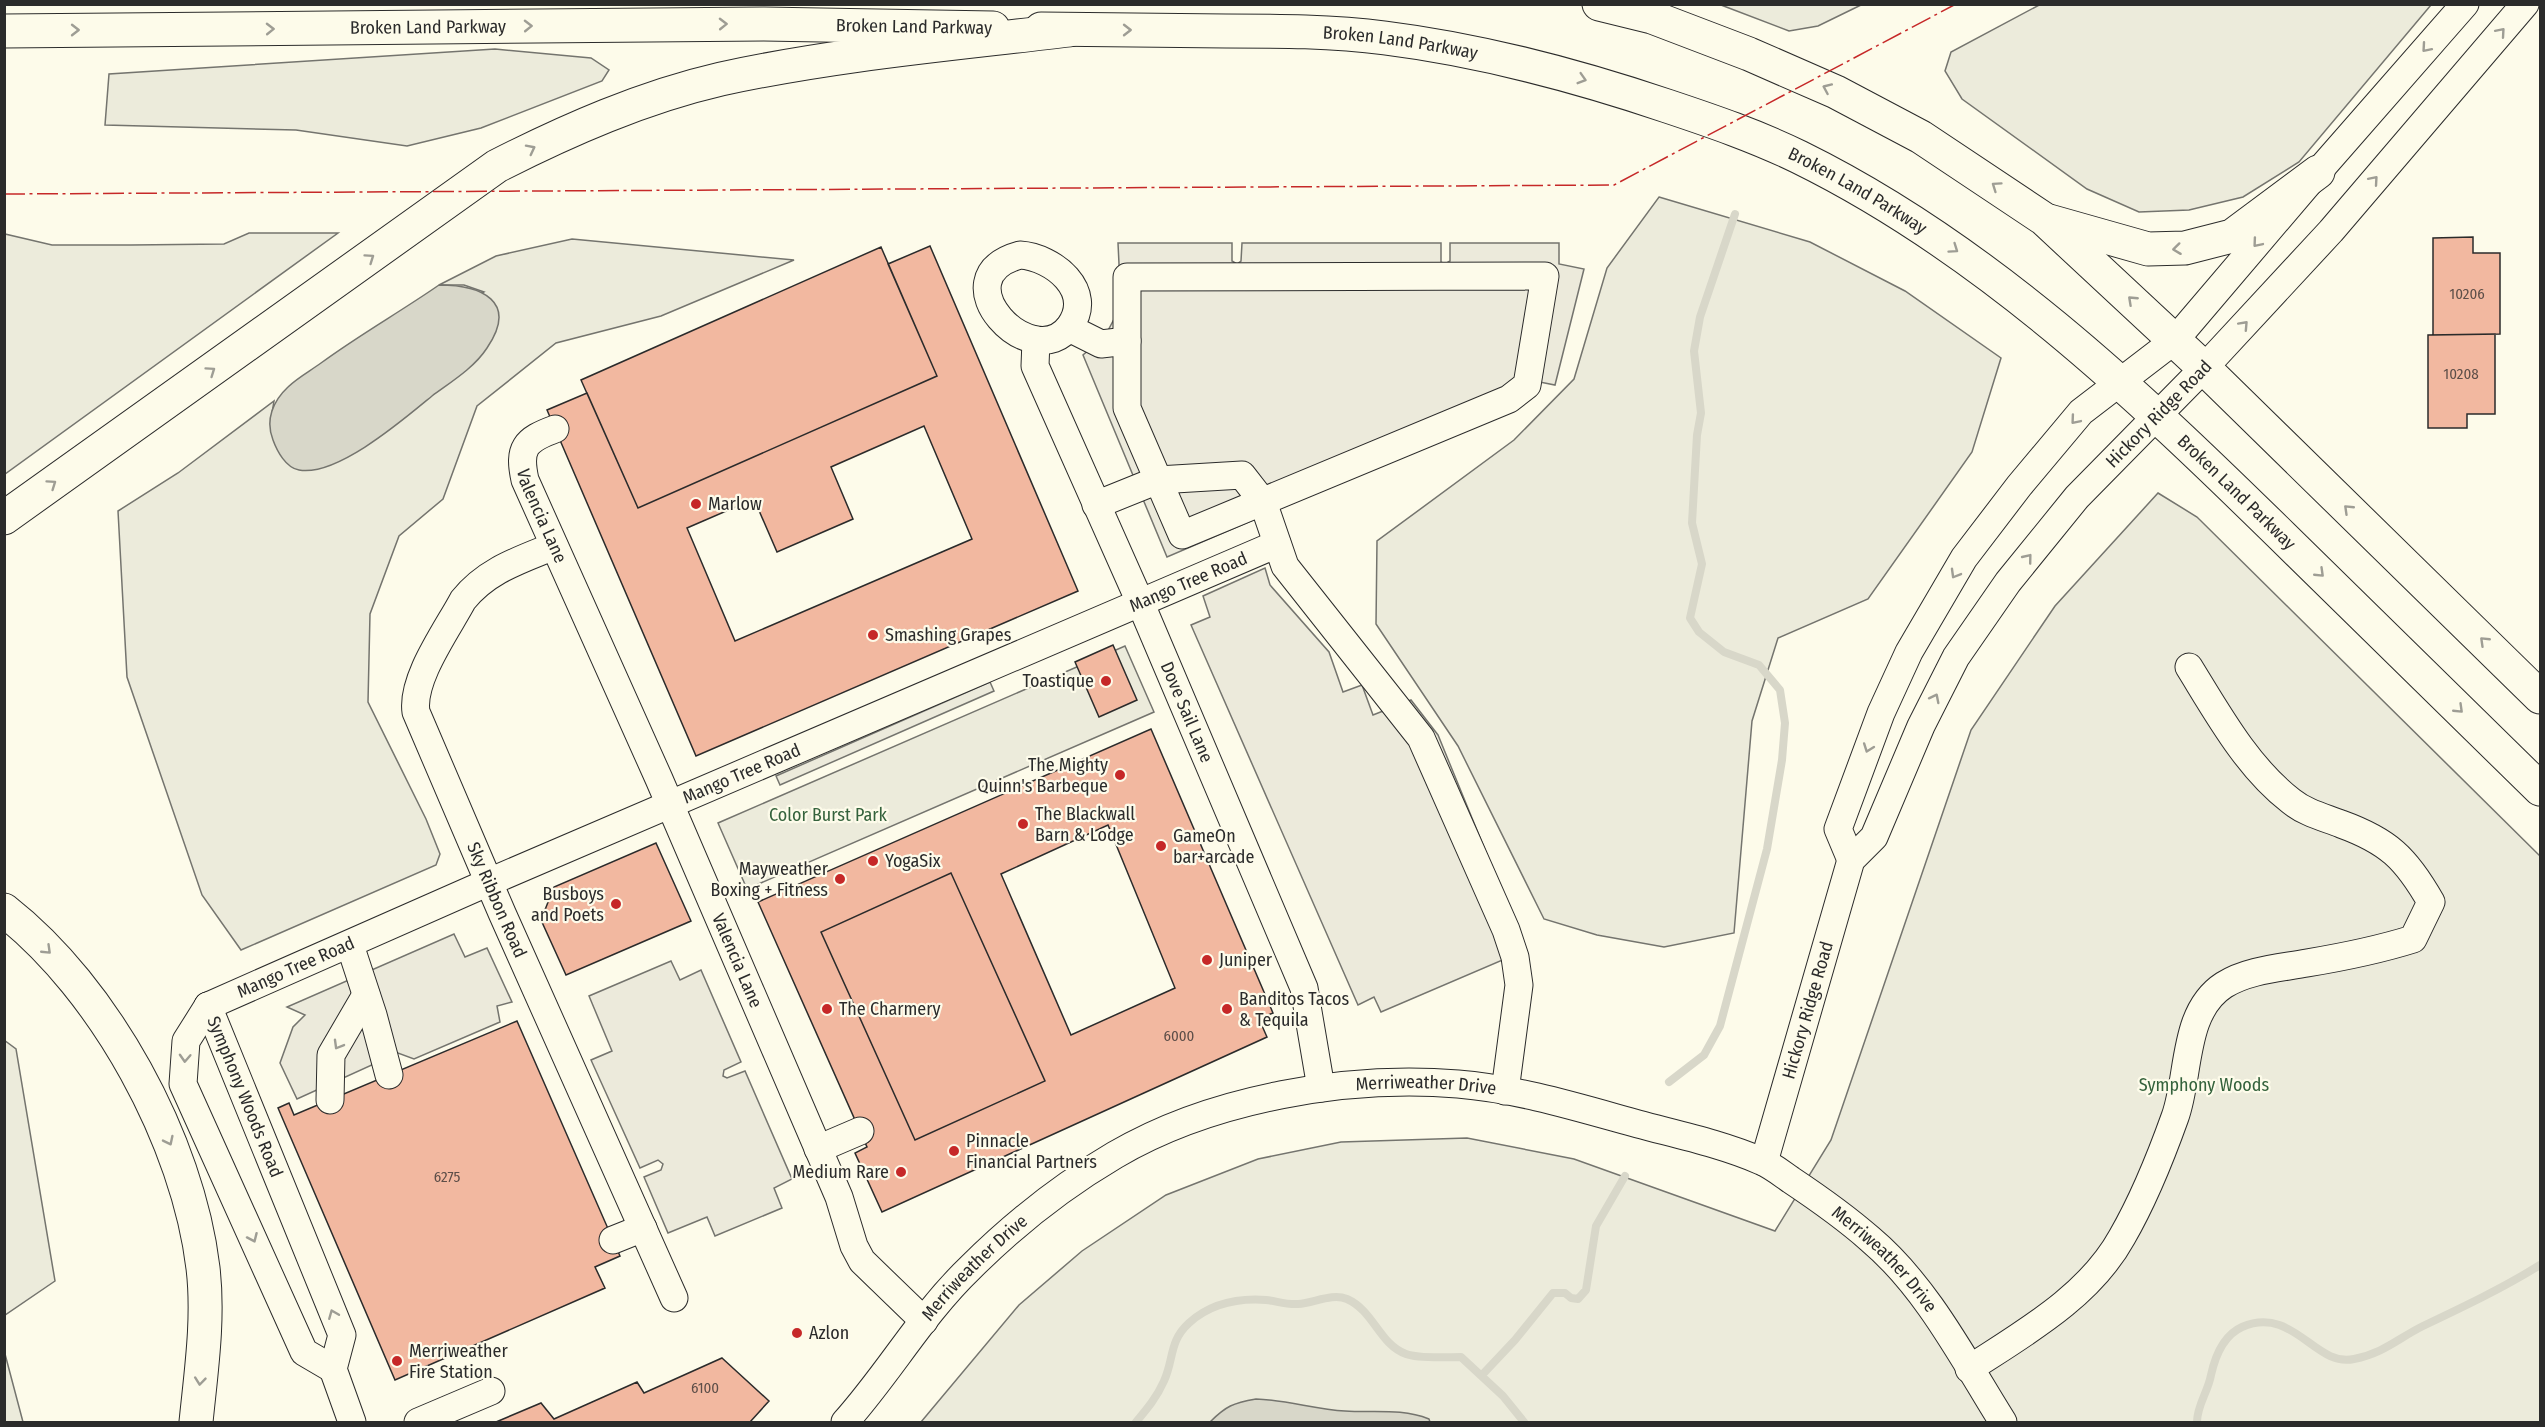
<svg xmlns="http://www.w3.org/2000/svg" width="2545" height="1427" viewBox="0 0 2545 1427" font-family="'Fira Sans Condensed',sans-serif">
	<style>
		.green { fill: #ecebdb; stroke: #74746e; stroke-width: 1.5 }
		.parking { fill: #eceadb; stroke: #74746e; stroke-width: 1.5 }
		.water { fill: #d8d7c9; stroke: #74746e; stroke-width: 1.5 }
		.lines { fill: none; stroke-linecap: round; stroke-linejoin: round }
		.stream { stroke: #d8d7c9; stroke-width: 8 }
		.building { fill: #f2b8a0; stroke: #2b2b2b; stroke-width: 1.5; fill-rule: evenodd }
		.minor-casing { stroke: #2b2b2b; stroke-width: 29 }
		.major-casing { stroke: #2b2b2b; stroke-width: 35 }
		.highway-casing { stroke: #2b2b2b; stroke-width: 35 }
		.minor { stroke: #fdfbea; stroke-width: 27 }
		.major { stroke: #fdfbea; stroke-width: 33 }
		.highway { stroke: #fdfbea; stroke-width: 33 }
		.power { stroke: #c62828; stroke-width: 1.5; stroke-dasharray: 21 4.5 3 4.5; stroke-linecap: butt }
		.oneway { stroke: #9e9d94 }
		.poi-dot { fill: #c62828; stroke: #fdfbea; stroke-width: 2 }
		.labels { text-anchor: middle; stroke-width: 4.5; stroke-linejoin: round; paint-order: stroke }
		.number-label { font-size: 15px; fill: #5d4e48 }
		.street-label { font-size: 18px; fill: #2b2b2b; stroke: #fdfbea }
		.poi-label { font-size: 18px; fill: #2b2b2b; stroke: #fdfbea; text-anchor: start }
		.park-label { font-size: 18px; fill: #34623c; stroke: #fdfbea }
	</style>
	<rect width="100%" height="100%" fill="#fdfbea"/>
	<path class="green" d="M2041 4H2431V5L2299 162 2243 197 2189 210 2139 212 2087 189 1962 99 1945 71 1951 52Z
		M1721 5H1861L1818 26 1789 31Z
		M495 49 591 58 609 70 602 81 481 128 407 146 296 130 105 125 109 74Z
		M1659 197 1810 242 1905 291 2001 358 1972 452 1868 599 1778 638 1752 721 1734 933 1664 947 1597 935 1544 919 1458 746 1376 624 1377 541 1514 440 1574 379 1607 268Z
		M249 233H338L5 474V234L52 245H131L224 244Z
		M572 239 794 260 661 316 556 343 477 406 443 499 399 536 370 614 368 702 426 819 440 854 436 865 241 950 202 895 127 677 118 511 178 473 274 401 271 419 484 292 464 285H439L496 256Z
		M2158 493 2197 517 2540 856V1422H921L1019 1305 1082 1251 1166 1195 1258 1159 1341 1142 1467 1138 1574 1159 1775 1231 1831 1140 1971 730 2055 606Z
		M1125 646 1154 712 747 889 718 823Z
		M4 1040 16 1049 55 1281 5 1315Z
		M5 1354 23 1422H5Z"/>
	<path class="parking" d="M1118 243H1232V261L1237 264 1241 261 1242 243H1441V262L1445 264 1450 261V243H1559V264L1584 269 1555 385 1540 382 1522 405 1167 557 1083 355 1105 336 1121 306Z
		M1265 568 1270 585 1329 652 1343 692 1362 685 1373 715 1411 700 1438 735 1526 950 1381 1012 1374 997 1358 1005 1191 625 1210 617 1203 596Z
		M990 682 994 691 780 785 776 776Z
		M454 934 465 957 487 948 512 1002 497 1006 500 1022 414 1059 398 1053 297 1099 280 1063 293 1027 305 1015 287 1007Z
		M671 961 680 980 701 970 741 1062 724 1070 723 1076 727 1078 745 1071 792 1179 774 1188 782 1208 715 1236 707 1217 668 1233 644 1177 661 1170 663 1164 658 1160 640 1168 591 1060 612 1051 589 996Z"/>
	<path class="water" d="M439 285C481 285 519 301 487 348 474 368 451 382 432 396 404 419 337 477 299 470 286 468 277 451 273 440 265 420 273 401 288 387 297 378 310 371 321 363 359 335 400 312 439 285Z
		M1256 1399C1286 1400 1315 1409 1345 1411 1374 1413 1401 1408 1429 1419L1430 1422H1210C1226 1406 1233 1403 1256 1399Z"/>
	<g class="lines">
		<path class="stream" d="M1669 1082 1704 1055 1720 1026 1767 849 1782 760 1785 723 1780 690 1759 665 1724 652 1699 632 1690 618 1702 564 1692 523 1697 435 1701 413 1694 351 1700 317 1735 214
			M1482 1375 1515 1340 1553 1293H1565L1571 1298 1578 1299 1586 1290 1596 1226 1625 1176
			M1136 1422C1147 1409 1157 1397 1164 1381 1174 1359 1169 1341 1189 1323 1210 1304 1238 1298 1266 1300 1276 1301 1287 1305 1298 1304 1314 1303 1332 1293 1347 1299 1374 1311 1379 1344 1406 1354 1419 1359 1447 1357 1461 1357L1503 1396 1524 1422
			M2197 1422C2197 1405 2208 1392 2211 1375 2215 1357 2224 1335 2242 1327 2294 1305 2315 1368 2354 1359 2384 1353 2397 1339 2423 1326 2463 1307 2503 1288 2540 1265"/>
	</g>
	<path class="building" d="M2473 237V253H2500V334L2433 335V238Z
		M930 246 1078 591 696 756 547 410 587 393 638 508 937 376 888 264ZM924 426 972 539 735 641 687 528 754 499 777 552 853 519 831 467Z
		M881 247 937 376 638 508 581 380Z
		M2495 334V414H2467V428H2428V335Z
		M1113 645 1137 700 1099 717 1075 662Z
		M1151 729 1273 1013 1259 1019 1267 1037 882 1212 855 1153 867 1147 758 902ZM1108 825 1175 988 1071 1035 1001 874ZM951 873 1045 1081 915 1140 821 932Z
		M656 843 691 921 566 975 541 920 554 887Z
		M951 873 1045 1081 915 1140 821 932Z
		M517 1021 620 1256 595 1267 605 1288 395 1380 278 1108 289 1103 294 1115Z
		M722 1358 769 1401 750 1422H496L541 1403 554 1419 637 1382 644 1393Z"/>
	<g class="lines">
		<g class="minor-casing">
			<g id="minor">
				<path d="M1020 255C1053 257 1095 291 1070 326 1033 377 937 278 1020 255Z"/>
				<path d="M1545 276 1527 385 1509 399 1182 535 1127 408V277Z"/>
				<path d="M1069 328 1101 344 1127 341"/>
				<path id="s1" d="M1036 340 1035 366 1140 602 1304 988 1321 1088"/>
				<path id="s2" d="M555 429C525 440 518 448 525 480L659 779 839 1197 854 1246 862 1261 924 1321"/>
				<path d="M1096 505 1158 480 1242 475 1263 502 1285 566 1421 738 1506 930 1515 957 1519 985 1505 1091"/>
				<path id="s3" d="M554 546C520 560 487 570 463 600 447 630 411 679 416 712L502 913 674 1298"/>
				<path d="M1851 860 1838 829 1881 713 1909 652 1964 558 2019 486 2081 412 2175 340 2318 172 2465 4"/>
				<path d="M350 945 373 1015 389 1075"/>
				<path id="s4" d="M208 1006 489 882 1277 544"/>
				<path id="s5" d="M208 1006 342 1335 333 1369 352 1422"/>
				<path d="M208 1006 186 1041 183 1084 304 1352 333 1369"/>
				<path d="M330 1100 331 1055 366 995"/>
				<path d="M818 1149 860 1131"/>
				<path id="s6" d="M1764 1162 1851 860 1874 837 1921 726 1956 657 2008 582 2077 497 2204 368 2331 231 2525 4"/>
				<path d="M613 1240 643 1228"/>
				<path d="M1969 1369C2024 1333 2089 1297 2122 1237 2144 1199 2160 1159 2175 1117 2190 1076 2182 1012 2224 985 2248 970 2280 968 2307 963 2343 957 2378 950 2413 939L2431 902C2406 858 2388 841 2341 824 2323 817 2306 813 2291 801 2247 767 2218 714 2189 667"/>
				<path d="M418 1422 491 1391"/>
				<path id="s7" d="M845 1422C889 1373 922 1314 970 1268 1012 1226 1064 1185 1115 1155 1212 1098 1348 1075 1458 1084 1519 1089 1580 1108 1638 1124 1679 1135 1722 1144 1761 1161 1771 1165 1781 1173 1791 1180 1818 1198 1845 1217 1870 1239 1927 1287 1964 1360 2003 1422"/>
			</g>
		</g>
		<g class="major-casing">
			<g id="major">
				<path d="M1599 4 1652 17 1749 54 1836 92 1921 137 2044 219 2204 368 2540 697"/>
				<path id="s8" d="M1041 29C1103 30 1165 30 1226 31 1279 31 1332 31 1385 38 1481 50 1575 75 1667 106 1712 121 1756 136 1799 157 1984 248 2136 393 2282 536 2368 621 2454 705 2540 789"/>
				<path id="s9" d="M4 31 764 24 993 28"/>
				<path d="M2049 221 2148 249 2185 248 2232 236 2318 172"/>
			</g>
		</g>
		<g class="highway-casing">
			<path id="highway" d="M4 518 497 166C568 130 643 97 721 79 835 54 953 44 1069 30
				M4 910C105 989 188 1141 203 1268 209 1319 201 1372 196 1422"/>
		</g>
		<use href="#minor" class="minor"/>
		<use href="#major" class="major"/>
		<use href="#highway" class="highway"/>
		<path class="power" d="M4 194 1614 185 1956 4"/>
	</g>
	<defs><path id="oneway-chevron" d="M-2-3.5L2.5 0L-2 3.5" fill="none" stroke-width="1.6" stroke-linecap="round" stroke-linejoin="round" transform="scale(1.5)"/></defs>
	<g class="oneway">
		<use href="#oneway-chevron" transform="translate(723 24) rotate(-1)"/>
		<use href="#oneway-chevron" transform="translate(528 26) rotate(-1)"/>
		<use href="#oneway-chevron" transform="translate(270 29) rotate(-1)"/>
		<use href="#oneway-chevron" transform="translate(75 30)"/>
		<use href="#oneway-chevron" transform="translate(1127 30)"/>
		<use href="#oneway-chevron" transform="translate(2501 32) rotate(-49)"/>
		<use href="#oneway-chevron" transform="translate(2426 48) rotate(131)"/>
		<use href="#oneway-chevron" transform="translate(1582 79) rotate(17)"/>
		<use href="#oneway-chevron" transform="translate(1827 88) rotate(-156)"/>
		<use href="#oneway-chevron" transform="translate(531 149) rotate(-27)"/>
		<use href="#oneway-chevron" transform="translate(2374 180) rotate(-49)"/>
		<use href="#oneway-chevron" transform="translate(1996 186) rotate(-145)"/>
		<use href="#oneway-chevron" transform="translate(2257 243) rotate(130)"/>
		<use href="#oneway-chevron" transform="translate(1954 249) rotate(35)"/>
		<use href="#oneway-chevron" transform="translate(2177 249) rotate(173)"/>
		<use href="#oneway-chevron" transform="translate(370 258) rotate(-35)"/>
		<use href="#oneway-chevron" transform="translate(2132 300) rotate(-137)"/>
		<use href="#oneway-chevron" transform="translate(2244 325) rotate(-47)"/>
		<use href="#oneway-chevron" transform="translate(211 371) rotate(-35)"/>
		<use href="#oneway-chevron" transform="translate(2075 420) rotate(130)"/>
		<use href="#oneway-chevron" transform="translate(52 484) rotate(-35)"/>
		<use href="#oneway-chevron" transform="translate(2348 509) rotate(-136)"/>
		<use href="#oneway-chevron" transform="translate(2028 558) rotate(-51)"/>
		<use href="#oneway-chevron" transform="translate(2320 573) rotate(44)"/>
		<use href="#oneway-chevron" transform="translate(1955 574) rotate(120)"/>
		<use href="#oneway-chevron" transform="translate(2484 641) rotate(-136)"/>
		<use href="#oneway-chevron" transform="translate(1935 698) rotate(-63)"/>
		<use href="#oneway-chevron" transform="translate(2459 709) rotate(44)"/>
		<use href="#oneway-chevron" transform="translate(1868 748) rotate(110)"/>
		<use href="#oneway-chevron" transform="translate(47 950) rotate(44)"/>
		<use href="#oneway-chevron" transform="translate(338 1045) rotate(120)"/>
		<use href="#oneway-chevron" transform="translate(185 1058) rotate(93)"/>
		<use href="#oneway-chevron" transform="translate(169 1141) rotate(64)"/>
		<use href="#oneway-chevron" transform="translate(253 1238) rotate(66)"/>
		<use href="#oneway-chevron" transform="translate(333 1314) rotate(-112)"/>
		<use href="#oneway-chevron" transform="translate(200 1381) rotate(96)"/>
	</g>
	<g class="poi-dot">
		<circle cx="696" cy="504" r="6"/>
		<circle cx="873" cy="635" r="6"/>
		<circle cx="1106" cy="681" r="6"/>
		<circle cx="1120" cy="775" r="6"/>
		<circle cx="1023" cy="824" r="6"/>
		<circle cx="1161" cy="846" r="6"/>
		<circle cx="873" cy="861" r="6"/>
		<circle cx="840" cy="879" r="6"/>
		<circle cx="616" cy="904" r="6"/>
		<circle cx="1207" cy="960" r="6"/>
		<circle cx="827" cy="1009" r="6"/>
		<circle cx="1227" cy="1009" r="6"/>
		<circle cx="954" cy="1151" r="6"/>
		<circle cx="901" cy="1172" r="6"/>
		<circle cx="797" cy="1333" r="6"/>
		<circle cx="397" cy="1361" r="6"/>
	</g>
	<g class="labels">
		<g class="number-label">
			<text x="2467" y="299">10206</text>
			<text x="2461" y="379">10208</text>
			<text x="1179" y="1041">6000</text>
			<text x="447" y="1182">6275</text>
			<text x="705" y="1393">6100</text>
		</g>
		<g class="street-label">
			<text dy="6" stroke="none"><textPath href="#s9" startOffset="424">Broken Land Parkway</textPath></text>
			<text dy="6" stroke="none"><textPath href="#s9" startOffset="910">Broken Land Parkway</textPath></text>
			<text dy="6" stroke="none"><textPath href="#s8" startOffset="360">Broken Land Parkway</textPath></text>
			<text dy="6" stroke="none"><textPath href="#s8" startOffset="844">Broken Land Parkway</textPath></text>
			<text dy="6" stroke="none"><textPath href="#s6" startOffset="862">Hickory Ridge Road</textPath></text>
			<text dy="6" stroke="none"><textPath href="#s8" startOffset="1330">Broken Land Parkway</textPath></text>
			<text dy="6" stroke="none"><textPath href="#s2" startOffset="108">Valencia Lane</textPath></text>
			<text dy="6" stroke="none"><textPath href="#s4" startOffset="1068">Mango Tree Road</textPath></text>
			<text dy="6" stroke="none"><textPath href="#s1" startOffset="404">Dove Sail Lane</textPath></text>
			<text dy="6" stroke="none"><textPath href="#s4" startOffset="582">Mango Tree Road</textPath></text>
			<text dy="6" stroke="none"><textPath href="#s3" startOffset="435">Sky Ribbon Road</textPath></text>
			<text dy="6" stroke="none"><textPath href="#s2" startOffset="594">Valencia Lane</textPath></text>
			<text dy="6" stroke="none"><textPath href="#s4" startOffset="96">Mango Tree Road</textPath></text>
			<text dy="6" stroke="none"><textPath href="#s6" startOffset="158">Hickory Ridge Road</textPath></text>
			<text dy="6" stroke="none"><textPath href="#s7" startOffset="706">Merriweather Drive</textPath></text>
			<text dy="6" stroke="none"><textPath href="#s5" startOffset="98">Symphony Woods Road</textPath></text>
			<text dy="6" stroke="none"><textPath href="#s7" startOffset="1210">Merriweather Drive</textPath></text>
			<text dy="6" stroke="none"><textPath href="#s7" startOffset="202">Merriweather Drive</textPath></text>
		</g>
		<g class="poi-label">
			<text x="708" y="510">Marlow</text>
			<text x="885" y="641">Smashing Grapes</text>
			<text x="1094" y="687" text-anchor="end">Toastique</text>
			<text x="1108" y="771" text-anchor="end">The Mighty<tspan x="1108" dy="21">Quinn's Barbeque</tspan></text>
			<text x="1035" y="820">The Blackwall<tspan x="1035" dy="21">Barn &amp; Lodge</tspan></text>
			<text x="1173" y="842">GameOn<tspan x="1173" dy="21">bar+arcade</tspan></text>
			<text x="885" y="867">YogaSix</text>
			<text x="828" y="875" text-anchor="end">Mayweather<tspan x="828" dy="21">Boxing + Fitness</tspan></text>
			<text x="604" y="900" text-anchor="end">Busboys<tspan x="604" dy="21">and Poets</tspan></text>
			<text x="1219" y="966">Juniper</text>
			<text x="1239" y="1005">Banditos Tacos<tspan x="1239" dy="21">&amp; Tequila</tspan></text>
			<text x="839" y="1015">The Charmery</text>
			<text x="966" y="1147">Pinnacle<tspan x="966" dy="21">Financial Partners</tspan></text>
			<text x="889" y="1178" text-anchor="end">Medium Rare</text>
			<text x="809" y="1339">Azlon</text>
			<text x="409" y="1357">Merriweather<tspan x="409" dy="21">Fire Station</tspan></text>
		</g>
		<g class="park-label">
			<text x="828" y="821">Color Burst Park</text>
			<text x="2204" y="1091">Symphony Woods</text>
		</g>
	</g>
	<rect width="2545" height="1427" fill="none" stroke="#2b2b2b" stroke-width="12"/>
</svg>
